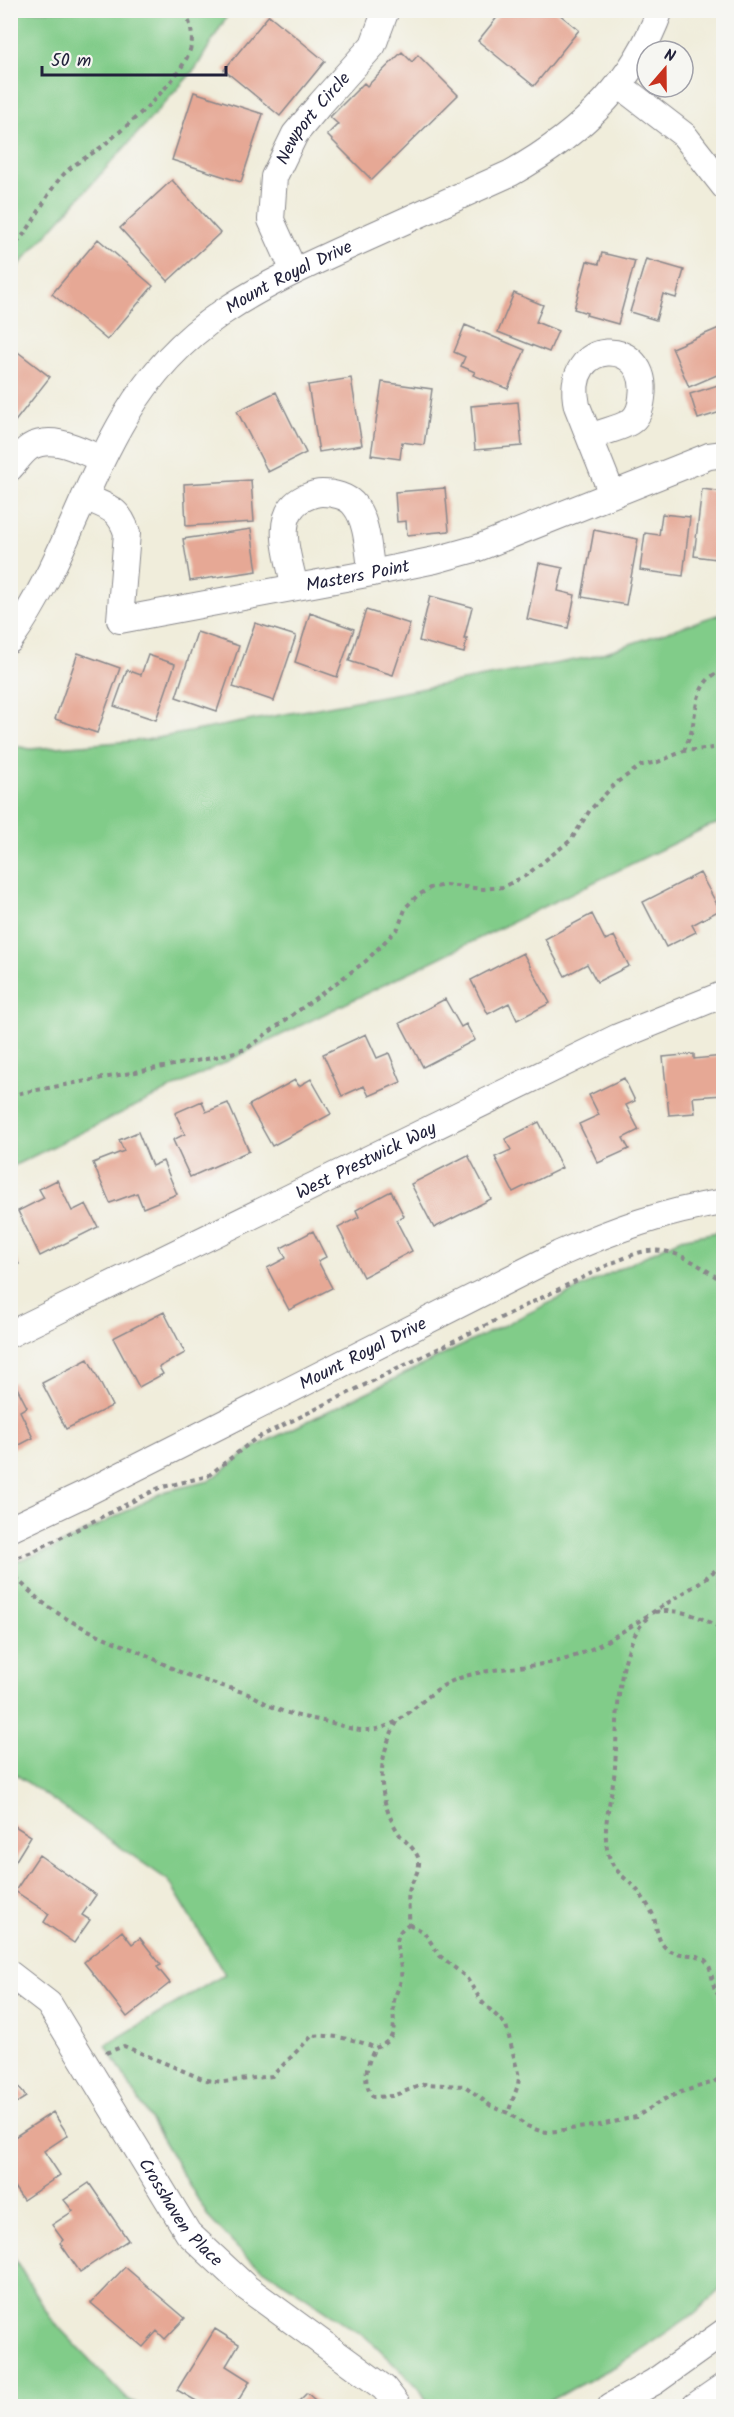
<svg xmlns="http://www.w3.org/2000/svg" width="734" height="2417" viewBox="0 0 734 2417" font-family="Kalam,sans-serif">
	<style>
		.green { fill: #81cc89; stroke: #527762; stroke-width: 1.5 }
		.building { fill: #e6a895 }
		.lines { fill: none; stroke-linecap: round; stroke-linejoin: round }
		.minor-casing { stroke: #89888b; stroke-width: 28 }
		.path { stroke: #89888b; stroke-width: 4; stroke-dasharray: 4.5 4.5; stroke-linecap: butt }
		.minor { stroke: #fff; stroke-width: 26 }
		.labels { text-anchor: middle; stroke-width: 4.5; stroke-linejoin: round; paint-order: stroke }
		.street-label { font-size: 18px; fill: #22223b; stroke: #f6f6f2 }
	</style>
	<rect width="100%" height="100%" fill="#f6f6f2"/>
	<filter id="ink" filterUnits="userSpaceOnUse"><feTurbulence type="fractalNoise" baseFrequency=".0167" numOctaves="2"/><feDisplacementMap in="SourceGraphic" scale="12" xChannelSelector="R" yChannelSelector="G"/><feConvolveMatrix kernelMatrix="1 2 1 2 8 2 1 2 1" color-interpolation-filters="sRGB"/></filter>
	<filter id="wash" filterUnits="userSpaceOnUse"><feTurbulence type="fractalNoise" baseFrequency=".008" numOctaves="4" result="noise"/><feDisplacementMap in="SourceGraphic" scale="24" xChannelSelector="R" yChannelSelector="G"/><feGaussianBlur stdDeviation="1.35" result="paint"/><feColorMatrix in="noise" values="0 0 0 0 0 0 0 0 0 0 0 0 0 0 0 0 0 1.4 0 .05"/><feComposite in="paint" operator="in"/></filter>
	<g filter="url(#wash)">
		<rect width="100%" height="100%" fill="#f0eddb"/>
		<path class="green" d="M10 11H230L196 68 11 274Z
			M723 613V822L707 827 11 1167V745L30 749 146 740 591 657Z
			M723 1231V2287L695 2313 620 2364 539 2406H430L419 2388 370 2340 247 2258 209 2218 106 2045 225 1974 169 1881 11 1771V1563L50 1550 166 1491 209 1481 253 1448 680 1239Z
			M10 2251 51 2319 125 2397 139 2406H11Z"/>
		<g id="blocks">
			<path class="building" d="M503 10H554L579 30 534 86 478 41Z
				M269 15 325 61 280 116 224 70Z
				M402 52 412 62 418 55 458 95 372 180 327 135 338 124 330 117 364 83 367 86Z
				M194 92 263 114 241 182 172 160Z
				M172 180 220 233 168 281 120 228Z
				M98 239 153 286 107 340 52 294Z
				M602 253 635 261 618 324 586 315 587 313 574 309 587 261 599 264Z
				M646 259 684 270 676 298 663 294 656 320 630 312Z
				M514 293 543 305 536 322 558 331 549 352 498 332Z
				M465 325 525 350 508 389 473 375 475 372 461 366 465 357 454 352Z
				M724 326V372L689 387 672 348Z
				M10 346 50 377 13 424 10 422Z
				M351 378 362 445 319 452 308 385Z
				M382 382 432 389 424 445 402 442 400 459 371 455Z
				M724 383V411L698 419 690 394Z
				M276 392 306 453 268 472 237 411Z
				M518 402 522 446 475 450 471 406Z
				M251 480 254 522 186 526 184 484Z
				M445 488 449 531 407 535 406 521 397 522 395 492Z
				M702 489 724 492V560L694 556Z
				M662 514 690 517 683 576 640 570 645 533 659 535Z
				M251 529 257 571 190 581 183 539Z
				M594 530 638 539 626 605 582 597Z
				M539 563 563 568 558 591 575 595 568 628 527 619Z
				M430 596 472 607 464 639H467L464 653 419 641Z
				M366 610 410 624 393 675 349 661Z
				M310 613 354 629 337 677 295 662Z
				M255 623 296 636 274 701 233 687Z
				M197 632 239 646 217 711 176 697Z
				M78 653 120 668 97 733 55 719Z
				M148 655 175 664 156 720 114 706 127 670 141 675Z
				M700 873 720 910 692 925 696 932 666 947 643 902Z
				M592 914 605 940 614 936 629 966 597 982 587 964 565 976 545 939Z
				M523 953 550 1003 517 1020 509 1003 488 1014 471 980Z
				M445 999 461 1027 466 1024 475 1040 423 1067 400 1023Z
				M366 1034 377 1058 389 1053 401 1082 369 1096 364 1086 342 1096 323 1054Z
				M694 1054V1059L723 1056 724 1095 693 1097 695 1113 669 1115 663 1057Z
				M624 1078 635 1101 626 1105 639 1130 623 1138 629 1149 598 1163 579 1124 599 1115 589 1095Z
				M311 1079 331 1114 272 1146 249 1105 295 1080 299 1086Z
				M202 1101 206 1112 228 1103 249 1151 190 1177 173 1140 185 1134 175 1113Z
				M539 1122 562 1168 513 1192 495 1157 511 1150 505 1139Z
				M138 1132 152 1166 163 1161 177 1194 143 1208 137 1193 110 1203 93 1163 124 1151 119 1140Z
				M468 1155 491 1199 434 1228 411 1184Z
				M57 1180 72 1211 86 1204 98 1227 40 1256 18 1211 44 1198 39 1189Z
				M391 1191 404 1216 396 1220 412 1251 363 1277 338 1228 359 1217 356 1210Z
				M313 1231 326 1257 318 1261 332 1288 289 1310 267 1268 286 1258 281 1248Z
				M10 1249 19 1264 10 1269Z
				M164 1312 185 1353 159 1367 163 1374 139 1387 113 1338Z
				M88 1359 112 1406 66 1429 42 1383Z
				M14 1382 27 1407 20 1411 33 1438 10 1450V1384Z
				M10 1823 31 1836 10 1870Z
				M39 1855 96 1895 82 1915 90 1920 74 1943 44 1922 49 1914 15 1891Z
				M122 1931 132 1944 140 1938 161 1965 157 1967 170 1983 127 2017 84 1962Z
				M10 2074 26 2097 10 2107Z
				M53 2112 68 2135 44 2151 60 2175 23 2200 10 2181V2140Z
				M89 2183 128 2240 80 2272 60 2243 63 2240 52 2225 73 2211 64 2200Z
				M125 2267 185 2318 165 2339 157 2331 143 2347 91 2303Z
				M215 2329 239 2344 226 2366 250 2381 235 2406H205L177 2390Z
				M307 2393 322 2406H294Z"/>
		</g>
	</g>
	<g filter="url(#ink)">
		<use href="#blocks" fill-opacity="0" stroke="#89888b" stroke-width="1.5"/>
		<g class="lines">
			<g class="minor-casing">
				<g id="minor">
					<path d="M619 85 684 135 724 186"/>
					<path id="s1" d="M294 271 271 220 274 177 295 134 321 103 373 45 386 10"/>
					<path d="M591 437C603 431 619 429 630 422 638 417 641 407 642 398 651 335 562 337 577 406L612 494"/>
					<path d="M10 468C16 462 22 452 30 447 53 434 79 450 102 459"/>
					<path id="s2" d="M85 497C107 507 119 508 127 533L120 620 372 573 435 560 478 548 709 456 724 454"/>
					<path d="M295 587C289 559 271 514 304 498 311 495 315 493 322 493 333 493 348 496 355 506 368 522 368 553 372 573"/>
					<path id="s3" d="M10 640C60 570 83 487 126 415 183 319 262 286 358 242 409 219 460 196 511 173 577 136 634 84 660 10"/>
					<path id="s4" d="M10 1334 618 1037 724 994"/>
					<path id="s5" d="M10 1529 82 1495 559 1254C613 1230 665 1211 724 1202"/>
					<path id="s6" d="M10 1974 49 2004 188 2233 247 2288 384 2388 398 2406"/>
					<path d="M611 2406 654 2382 724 2332"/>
					<path d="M695 2406 724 2386"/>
				</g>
			</g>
			<path class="path" d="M10 249C34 229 42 198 63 175 74 163 91 155 104 145 128 125 185 77 191 46 194 34 189 23 186 10
				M684 751C687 743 692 733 693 724 697 703 698 678 724 670
				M10 1095 212 1058 246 1049 366 961 398 928 406 907 417 896 430 888 446 885 483 889 503 887 525 876 571 840 590 810 616 783 642 765 658 762 684 751 724 747
				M10 1560 32 1552 159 1488 208 1476 255 1439 612 1263C623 1259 636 1252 648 1251 677 1247 701 1267 724 1282
				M10 1570C46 1615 90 1632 142 1653 156 1659 169 1668 183 1673 205 1682 229 1687 251 1695 260 1699 267 1705 275 1708 292 1716 310 1718 328 1722 341 1725 353 1731 367 1730 404 1729 421 1695 452 1681 485 1667 520 1669 554 1662 589 1655 620 1633 650 1614 676 1597 702 1584 724 1562
				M655 1612C680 1608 703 1616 724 1632
				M647 1618C614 1652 618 1724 615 1767 613 1795 601 1825 608 1853 614 1875 630 1879 641 1895 645 1901 650 1908 653 1915 657 1925 656 1936 663 1945 674 1959 696 1951 705 1960 716 1971 708 1991 724 1999
				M397 1722C377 1757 376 1797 398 1832 404 1842 417 1849 419 1861 420 1872 411 1881 409 1892 407 1901 410 1913 409 1924 386 1937 404 1959 401 1979 400 1987 395 1994 394 2001 391 2023 402 2038 375 2048 367 2063 361 2082 373 2097L392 2096 425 2084 465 2086 491 2106 508 2113 527 2126 540 2131 549 2132 600 2125 636 2117 665 2099 681 2092 714 2082 724 2075
				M409 1924 424 1932 440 1956 466 1977 482 2002 506 2025 519 2077 518 2085 508 2113
				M106 2053 124 2046 205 2080 223 2082 272 2076 312 2036C328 2034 361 2040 375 2048"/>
			<use href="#minor" class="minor"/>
		</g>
	</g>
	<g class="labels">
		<g class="street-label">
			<text dy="6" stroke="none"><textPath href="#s1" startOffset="170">Newport Circle</textPath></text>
			<text dy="6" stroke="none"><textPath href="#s3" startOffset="471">Mount Royal Drive</textPath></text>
			<text dy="6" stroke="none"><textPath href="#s2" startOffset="387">Masters Point</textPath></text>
			<text dy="6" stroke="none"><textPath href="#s4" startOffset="396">West Prestwick Way</textPath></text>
			<text dy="6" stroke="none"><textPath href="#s5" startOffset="394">Mount Royal Drive</textPath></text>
			<text dy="6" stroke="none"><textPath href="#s6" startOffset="296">Crosshaven Place</textPath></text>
		</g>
	</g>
	<rect width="734" height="2417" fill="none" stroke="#f6f6f2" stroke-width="36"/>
	<g transform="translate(665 69) rotate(20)"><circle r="28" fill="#f6f6f2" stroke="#a1a1a9" stroke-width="1.5"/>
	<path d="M0-4.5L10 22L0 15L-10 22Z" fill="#c8321e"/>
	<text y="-9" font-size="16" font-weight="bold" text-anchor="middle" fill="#22223b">N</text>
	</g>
	<path d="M42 66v9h184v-9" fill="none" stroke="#22223b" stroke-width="3"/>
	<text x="51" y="66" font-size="18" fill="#22223b" stroke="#f6f6f2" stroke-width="4.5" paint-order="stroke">50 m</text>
</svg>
